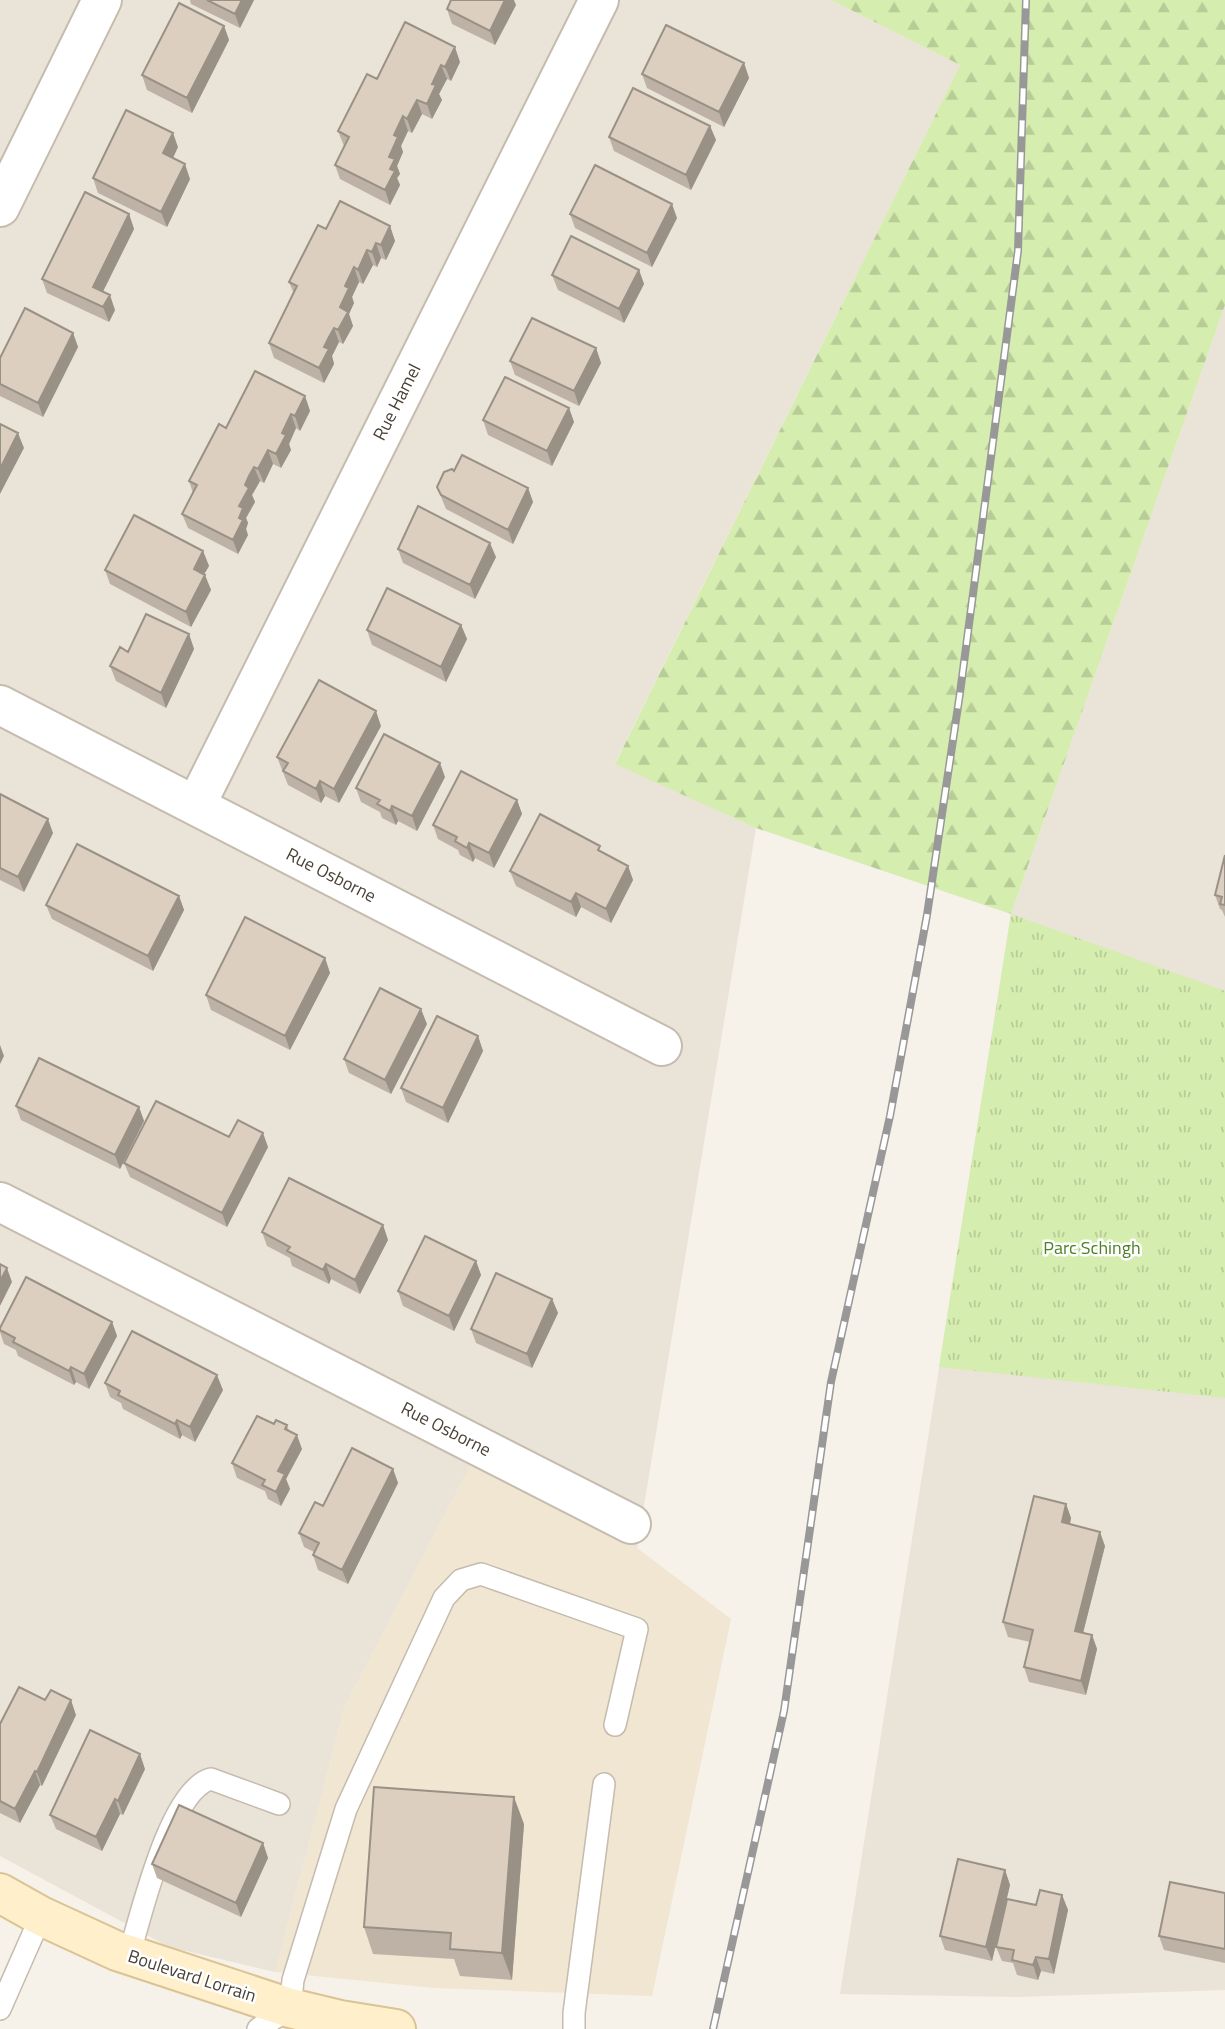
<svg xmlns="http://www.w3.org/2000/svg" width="1225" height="2029" viewBox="0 0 1225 2029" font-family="'Titillium Web',sans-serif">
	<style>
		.residential { fill: #eae3d7 }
		.education { fill: #f0e6d2 }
		.grass { fill: url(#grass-tufts) }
		.forest { fill: url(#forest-firs) }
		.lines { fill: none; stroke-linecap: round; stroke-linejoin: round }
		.service-casing { stroke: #c5bbae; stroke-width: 24 }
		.minor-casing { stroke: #c5bbae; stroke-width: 42 }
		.secondary-casing { stroke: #dac395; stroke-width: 42 }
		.service { stroke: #fff; stroke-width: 21 }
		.minor { stroke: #fff; stroke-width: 38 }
		.secondary { stroke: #ffefca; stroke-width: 38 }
		.rail-casing { stroke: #989898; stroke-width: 8 }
		.rail { stroke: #fff; stroke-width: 5; stroke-dasharray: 16; stroke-linecap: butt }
		.wall { fill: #bdb2a5 }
		.shaded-wall { fill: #9a9186 }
		.building { fill: #dccfc0; stroke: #9a9186; stroke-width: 2 }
		.labels { text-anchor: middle; stroke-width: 5; stroke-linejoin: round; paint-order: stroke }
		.street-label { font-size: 18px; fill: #4a4136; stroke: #fff }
		.park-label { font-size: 18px; fill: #4d8224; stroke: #fff }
	</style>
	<defs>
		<pattern id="grass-tufts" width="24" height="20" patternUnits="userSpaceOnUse" patternTransform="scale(1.75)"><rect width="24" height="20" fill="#d5edaf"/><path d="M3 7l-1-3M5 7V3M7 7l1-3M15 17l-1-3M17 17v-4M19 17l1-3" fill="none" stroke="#b8cc97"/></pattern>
		<pattern id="forest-firs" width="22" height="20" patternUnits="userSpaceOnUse" patternTransform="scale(1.75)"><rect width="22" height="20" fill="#d5edaf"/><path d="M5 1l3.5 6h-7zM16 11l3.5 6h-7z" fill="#b8cc97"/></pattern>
	</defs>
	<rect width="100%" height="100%" fill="#f6f1e9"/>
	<path class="residential" d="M0 0H831L960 65 615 763 756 828 637 1548 475 1457 345 1706 275 1972 169 1947 0 1856Z
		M1225 305V1990L1017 1997 840 1994 1011 914Z"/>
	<path class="education" d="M475 1457 637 1548 731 1619 652 1996 434 1988 275 1972 345 1706Z"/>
	<path class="grass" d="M1011 914 1225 991V1398L939 1367Z"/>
	<path class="forest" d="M831 0H1225V305L1011 914 756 828 615 764 960 65Z"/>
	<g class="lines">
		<g class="service-casing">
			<path id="service" d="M129 1955C141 1916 170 1789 211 1779L279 1804
				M0 2009 41 1916
				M258 2029 290 2008 293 1980 346 1809 444 1598 461 1580 481 1574 637 1629 615 1725
				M574 2029V2013L604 1784"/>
		</g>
		<g class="minor-casing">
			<path id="minor" d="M0 207 102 0
				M0 705 662 1046
				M196 805 599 0
				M0 1202 631 1524"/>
		</g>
		<g class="secondary-casing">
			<path id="secondary" d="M0 1893 41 1916 117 1951 290 2008 340 2020 396 2029"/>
		</g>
		<use href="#service" class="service"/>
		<use href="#minor" class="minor"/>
		<use href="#secondary" class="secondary"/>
		<g class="rail-casing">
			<path id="rail" d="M713 2029 784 1711 831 1382 890 1116 927 915 960 693 1018 251 1026 0"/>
		</g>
		<use href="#rail" class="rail"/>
	</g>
	<path class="wall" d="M190 0H254L240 28 191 4Z
		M516 5 495 45 452 24 447 9Z
		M405 22 460 62 451 81 447 79 439 94 442 100 432 119 422 114 412 133 408 131 401 146 403 152 397 166 400 174 397 178 400 185 390 205 340 179 335 165 344 146 338 131 377 79Z
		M224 26 229 40 192 113 147 90 142 75Z
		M744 63 749 78 724 127 647 88 642 74Z
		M710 126 716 140 691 190 614 151 609 137Z
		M178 147 173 158 190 179 167 227 98 193 93 178Z
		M129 214 134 229 103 292 115 310 109 322 47 293 42 279Z
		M570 214 677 218 652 267 575 228Z
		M390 226 395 241 386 260 381 258 377 267 373 265 363 284 359 282 352 297 354 303 349 314 353 326 343 344 339 342 332 356 334 364 324 383 274 358 269 343 294 294 289 282 326 229Z
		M639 270 644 284 624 323 558 290 552 275Z
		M73 333 78 347 43 417 0 396V358Z
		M596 348 601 363 579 406 515 375 510 361Z
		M305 396 310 411 300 431 296 428 289 444 291 450 281 468 273 464 264 483 260 481 255 490 252 495 255 502 246 518 248 523 246 529 248 535 238 554 188 528 182 514 193 493 189 481 226 428Z
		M569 408 574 422 552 466 488 435 483 420Z
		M454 471 528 488 533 502 513 544 446 509 437 487Z
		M398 549 496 557 475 599 403 563Z
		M203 551 209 566 204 574 211 590 191 627 110 584 105 570Z
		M461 625 467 639 446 682 372 645 367 630Z
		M189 634 194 649 166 708 116 681 110 666 128 652Z
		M381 726 339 803 325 796 321 803 288 785 277 757Z
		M445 777 417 831 398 821 396 825 382 818 380 812 361 802 356 788Z
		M0 794 53 833 24 892 0 880Z
		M517 800 522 814 494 868 475 858 473 862 460 855 458 850 438 839 433 825Z
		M603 853 628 866 633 880 611 923 581 907 576 917 516 886 510 871Z
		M1225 855V917L1222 910 1220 909 1215 895Z
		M179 896 184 910 153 971 52 919 46 905Z
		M325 958 330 973 290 1050 211 1010 206 995Z
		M427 1024 391 1094 349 1073 344 1059Z
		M478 1036 483 1051 448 1123 406 1102 401 1088Z
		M16 1106 139 1107 144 1121 120 1169 21 1120Z
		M229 1137 268 1147 227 1227 130 1177 124 1163Z
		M383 1225 388 1240 360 1294 331 1279 329 1284 292 1266 290 1258 267 1246 262 1232Z
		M476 1261 481 1275 454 1331 403 1306 398 1291Z
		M552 1299 558 1313 532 1368 476 1343 471 1329Z
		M112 1322 117 1336 89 1389 76 1382 74 1385 18 1356 16 1350 4 1344 0 1332V1328Z
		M105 1383 223 1390 195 1442 182 1435 180 1439 123 1409 121 1403 110 1397Z
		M274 1424 287 1425 289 1431 302 1449 286 1479 290 1489 281 1506 268 1499 265 1491 237 1478 232 1463Z
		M393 1469 398 1483 348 1584 318 1570 313 1555 314 1552 304 1547 299 1533 323 1506Z
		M1066 1504 1071 1518 1070 1524 1105 1546 1083 1633 1092 1635 1097 1649 1086 1695 1029 1682 1024 1667 1030 1642 1008 1637 1003 1622Z
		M45 1700 76 1715 42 1786 40 1785 20 1823 0 1813V1724Z
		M145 1769 123 1815 120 1814 102 1851 56 1829 50 1815Z
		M524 1824 512 1980 460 1976 454 1959 373 1954 364 1927Z
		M263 1843 268 1858 241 1917 157 1878 152 1864Z
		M1005 1870 1010 1885 992 1961 945 1950 940 1936Z
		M1225 1893V1963L1164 1950 1159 1936Z
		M1062 1895 1068 1910 1054 1974 1041 1971 1038 1980 1017 1975 1013 1963 1002 1961 996 1947 1036 1905Z"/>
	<path class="shaded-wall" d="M242 0H254L240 28 235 14Z
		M505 0H514L516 5 495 45 490 31Z
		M224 26 229 40 192 113 187 98Z
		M455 47 460 62 451 81 445 67Z
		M744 63 749 78 724 127 719 112Z
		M441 65 447 79 439 94 442 100 432 119 427 104 432 84Z
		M417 100 422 114 412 133 407 119Z
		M403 116 408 131 401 146 403 152 397 166 400 174 397 178 400 185 390 205 385 190 390 169 389 157 394 135Z
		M710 126 716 140 691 190 686 175Z
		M173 133 178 147 168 168 163 153Z
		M185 164 190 179 167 227 161 212Z
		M672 204 677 218 652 267 647 253Z
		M129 214 134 229 98 301 93 287Z
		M390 226 395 241 386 260 381 245Z
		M376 243 381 258 377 267 372 252Z
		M367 250 373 265 363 284 358 270Z
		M354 267 359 282 352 297 354 303 349 314 353 326 343 344 338 330 340 307 345 286Z
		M639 270 644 284 624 323 619 309Z
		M110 295 115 310 109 322 103 307Z
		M334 328 339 342 332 356 334 364 324 383 319 368 324 347Z
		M73 333 78 347 43 417 38 403Z
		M596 348 601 363 579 406 574 391Z
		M305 396 310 411 300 431 295 416Z
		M569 408 574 422 552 466 547 451Z
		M291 414 296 428 289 444 291 450 281 468 276 454 282 433Z
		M18 433 24 448 0 494V469Z
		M268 450 273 464 264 483 258 469Z
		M254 467 260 481 252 495 255 502 246 518 248 523 246 529 248 535 238 554 233 540 239 518V506L245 485Z
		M528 488 533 502 513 544 508 530Z
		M490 543 496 557 475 599 470 585Z
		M203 551 209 566 199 583 194 569Z
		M205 575 211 590 191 627 186 612Z
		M461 625 467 639 446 682 441 667Z
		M189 634 194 649 166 708 161 693Z
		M376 711 381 726 339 803 334 789Z
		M440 763 445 777 417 831 412 816Z
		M320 781 325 796 321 803 316 789Z
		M517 800 522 814 494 868 489 853Z
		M392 806 398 821 396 825 390 811Z
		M48 819 53 833 24 892 18 877Z
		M469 843 475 858 473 862 467 848Z
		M628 866 633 880 611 923 606 909Z
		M576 893 581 907 576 917 571 902Z
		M179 896 184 910 153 971 148 956Z
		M325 958 330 973 290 1050 285 1036Z
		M421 1009 427 1024 391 1094 385 1080Z
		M478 1036 483 1051 448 1123 443 1108Z
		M0 1045 4 1056 0 1064Z
		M139 1107 144 1121 120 1169 115 1155Z
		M263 1133 268 1147 227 1227 222 1213Z
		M383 1225 388 1240 360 1294 355 1280Z
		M476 1261 481 1275 454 1331 449 1316Z
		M326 1264 331 1279 329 1284 323 1270Z
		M7 1268 12 1282 0 1306V1281Z
		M552 1299 558 1313 532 1368 527 1354Z
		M112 1322 117 1336 89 1389 84 1374Z
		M71 1367 76 1382 74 1385 69 1371Z
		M217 1375 223 1390 195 1442 190 1427Z
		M177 1420 182 1435 180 1439 175 1424Z
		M297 1435 302 1449 286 1479 290 1489 281 1506 276 1492 278 1471Z
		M393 1469 398 1483 348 1584 342 1570Z
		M1066 1504 1071 1518 1067 1537 1062 1522Z
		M1100 1532 1105 1546 1080 1645 1075 1631Z
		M1092 1635 1097 1649 1086 1695 1081 1681Z
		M71 1700 76 1715 42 1786 37 1772Z
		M140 1754 145 1769 123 1815 118 1801Z
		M35 1771 40 1785 20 1823 15 1809Z
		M514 1797 524 1824 512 1980 502 1953Z
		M115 1799 120 1814 102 1851 96 1837Z
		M263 1843 268 1858 241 1917 236 1903Z
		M1005 1870 1010 1885 992 1961 986 1947Z
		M1062 1895 1068 1910 1054 1974 1049 1959Z
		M1036 1957 1041 1971 1038 1980 1033 1965Z"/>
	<path class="building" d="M207 0H242L235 14Z
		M451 0H505L490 31 447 9Z
		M179 3 224 26 187 98 142 75Z
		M405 22 455 47 445 67 441 65 432 84 436 85 427 104 417 100 407 119 403 116 394 135 398 137 389 157 395 159 390 169 395 171 385 190 335 165 349 137 338 131 367 74 377 79Z
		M666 25 744 63 719 112 642 74Z
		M633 88 710 126 686 175 609 137Z
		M126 110 173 133 163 153 185 164 161 212 93 178Z
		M595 165 672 204 647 253 570 214Z
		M85 192 129 214 93 287 110 295 103 307 42 279Z
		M340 201 390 226 381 245 376 243 372 252 367 250 358 270 354 267 345 286 349 288 340 307 348 312 338 330 334 328 329 337 324 347 329 349 319 368 269 343 297 286 289 282 318 225 326 229Z
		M571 236 639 270 619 309 552 275Z
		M25 308 73 333 38 403 0 384V358Z
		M532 318 596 348 574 391 510 361Z
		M255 371 305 396 295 416 291 414 282 433 286 435 276 454 268 450 258 469 254 467 249 476 245 485 249 488 239 506 243 508 239 518 243 520 233 540 182 514 197 485 189 481 219 424 226 428Z
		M505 377 569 408 547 451 483 420Z
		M0 424 18 433 0 469Z
		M462 455 528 488 508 530 441 495 437 487 444 472 452 469 454 471Z
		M418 506 490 543 470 585 398 549Z
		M134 515 203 551 194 569 205 575 186 612 105 570Z
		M387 588 461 625 441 667 367 630Z
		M146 614 189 634 161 693 110 666 120 647 128 652Z
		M319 680 376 711 334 789 320 781 316 789 283 771 288 763 277 757Z
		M384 734 440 763 412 816 392 806 390 811 377 804 380 800 356 788Z
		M461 771 517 800 489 853 469 843 467 848 455 841 457 837 433 825Z
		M0 794 48 819 18 877 0 868Z
		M540 814 600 846 598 850 628 866 606 909 576 893 571 902 510 871Z
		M77 844 179 896 148 956 46 905Z
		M1225 855V905L1220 904 1222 897 1215 895Z
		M245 917 325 958 285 1036 206 995Z
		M380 988 421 1009 385 1080 344 1059Z
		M437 1016 478 1036 443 1108 401 1088Z
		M39 1058 139 1107 115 1155 16 1106Z
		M156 1101 229 1137 238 1120 263 1133 222 1213 124 1163Z
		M289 1178 383 1225 355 1280 326 1264 323 1270 287 1251 290 1247 262 1232Z
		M425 1236 476 1261 449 1316 398 1291Z
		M0 1264 7 1268 0 1281Z
		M496 1273 552 1299 527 1354 471 1329Z
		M26 1277 112 1322 84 1374 71 1367 69 1371 13 1342 15 1338 0 1330V1328Z
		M132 1331 217 1375 190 1427 177 1420 175 1424 118 1395 120 1391 105 1383Z
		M257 1416 274 1424 276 1420 287 1425 285 1429 297 1435 278 1471 285 1474 276 1492 262 1485 265 1480 232 1463Z
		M352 1448 393 1469 342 1570 313 1555 319 1543 299 1533 315 1502 323 1506Z
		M1034 1496 1066 1504 1062 1522 1100 1532 1075 1631 1092 1635 1081 1681 1024 1667 1033 1630 1003 1622Z
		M19 1687 45 1700 51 1690 71 1700 37 1772 35 1771 15 1809 0 1801V1724Z
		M90 1730 140 1754 118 1801 115 1799 96 1837 50 1815Z
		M374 1787 514 1797 502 1953 450 1949 451 1933 364 1927Z
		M179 1805 263 1843 236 1903 152 1864Z
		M958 1859 1005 1870 986 1947 940 1936Z
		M1170 1882 1225 1893V1949L1159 1936Z
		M1040 1890 1062 1895 1049 1959 1036 1957 1033 1965 1012 1960 1014 1950 996 1947 1007 1899 1036 1905Z"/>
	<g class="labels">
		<g class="street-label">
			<text transform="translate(397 402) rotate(-63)" y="6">Rue Hamel</text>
			<text transform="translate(331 875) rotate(27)" y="6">Rue Osborne</text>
			<text transform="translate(446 1429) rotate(27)" y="6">Rue Osborne</text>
			<text transform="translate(192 1976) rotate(18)" y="6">Boulevard Lorrain</text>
		</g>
		<g class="park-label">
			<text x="1092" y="1254">Parc Schingh</text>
		</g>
	</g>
</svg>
